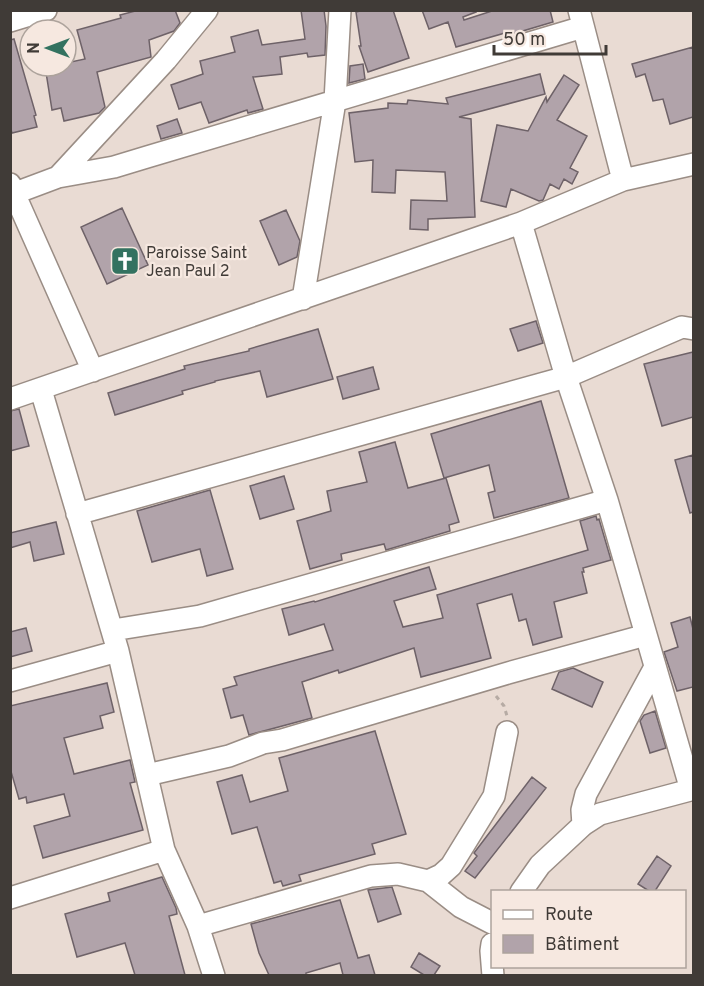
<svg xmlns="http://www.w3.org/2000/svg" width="704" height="986" viewBox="0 0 704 986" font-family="Overpass,sans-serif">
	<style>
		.building { fill: #b1a3aa; stroke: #6e6268; stroke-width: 1.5 }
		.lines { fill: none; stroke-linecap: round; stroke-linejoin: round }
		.minor-casing { stroke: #9a8d85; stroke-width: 24 }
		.path { stroke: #b6aba4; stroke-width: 3; stroke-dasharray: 4.5 4.5; stroke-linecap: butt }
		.minor { stroke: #fff; stroke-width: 21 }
		.labels { text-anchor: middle; stroke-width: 4.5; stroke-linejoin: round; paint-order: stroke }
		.poi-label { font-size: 16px; fill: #403b37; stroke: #f6e8e0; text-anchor: start }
	</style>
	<rect width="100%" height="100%" fill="#e9dbd3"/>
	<path class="building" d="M139 10H175L180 23 174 31 149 40 151 57 97 72 105 107 99 113 64 121 61 108 52 110 45 66H66V63L85 59 77 30 121 18 120 15Z
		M301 10H324L326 26 325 55 308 57 307 53 280 57 282 74 253 77 263 109 248 113 247 110 209 123 201 102 179 109 171 85 203 74 200 61 235 52 231 37 258 30 262 45 305 39Z
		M364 10H393L409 58 368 72 359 46H361L356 12Z
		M422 10H475L476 12 463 17 464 20 495 10H550L553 22 506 36 505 33 456 47 448 22 429 29Z
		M14 39 36 115 34 116 37 127 12 133 10 126V40Z
		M693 47V117L670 124 663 99 653 101 645 74 636 77 632 64Z
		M363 64 365 79 349 83 350 66Z
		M540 74 545 94 459 117 471 119 475 217 428 219V230L410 229 411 200 447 201 445 172 396 170 395 193 372 192 373 160 355 162 349 113 388 108V103L407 104 408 100 448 104 446 98Z
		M564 75 579 85 557 120 587 136 570 168 578 172 572 184 564 179 559 189 550 184 543 200 539 201 511 189 506 207 481 201 497 125 528 131 546 97 547 102Z
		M177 119 182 133 161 139 157 126Z
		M122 208 148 265 107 284 81 227Z
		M286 210 300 241 297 257 279 265 260 221Z
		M536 321 543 343 518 351 510 329Z
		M318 329 333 379 267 397 260 371 215 381V382L182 391 183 394 115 415 108 393 185 369 184 366 249 351V349Z
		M693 352V417L662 426 644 364Z
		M373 367 379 389 343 399 337 377Z
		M541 401 569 498 494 518 488 493 495 491 489 465 444 478 431 434Z
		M19 409 29 446 10 451V411Z
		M395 442 408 488 446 478 459 522 449 525 450 531 386 550 384 544 341 554 342 560 310 569 297 521 331 511 327 491 367 482 359 452Z
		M693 455V512L690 513 675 460Z
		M284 476 294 509 260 519 250 486Z
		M210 490 233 569 207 576 200 549 152 562 137 511Z
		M596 516 597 520 599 519 611 560 583 568 584 572H582L587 593 554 602 562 637 533 645 526 619 519 621 512 594 477 604 491 658 421 677 414 648 339 673 338 670 302 682 312 718 249 735 243 715 231 718 223 689 237 685 234 677 333 650 324 624 289 635 282 609 314 601 315 602 429 567 436 589 394 601 403 627 443 618 437 595 588 550 580 521Z
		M56 522 64 554 34 561 30 542 10 548V533Z
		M690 617 693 629V687L677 691 664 652 678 647 671 623Z
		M26 628 32 651 10 657V632Z
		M573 668 603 682 592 707 552 689 559 672Z
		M107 683 114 712 100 716 103 728 64 738 74 774 130 760 135 782 130 783 143 830 43 858 34 826 70 816 64 794 27 803 26 797 19 799 10 768V706Z
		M655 711 666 748 650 753 640 721 644 715Z
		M375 731 406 834 372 844 375 854 299 875 301 881 283 886 281 881 274 883 257 827 232 834 217 782 242 775 250 802 288 791 279 758Z
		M532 777 546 788 475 878 465 871 477 856 474 853Z
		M657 856 671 866 655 891H649L638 884Z
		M162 877 176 908 177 914 169 916 185 975H135L125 943 77 957 65 914 110 901 108 893Z
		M392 887 401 914 378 922 368 890Z
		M340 900 358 958 369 955 375 975H343L340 963 306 973V975H269L259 953 251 924Z
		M419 953 440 966 434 975H424L411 967Z"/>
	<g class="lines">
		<g class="minor-casing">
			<path id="minor" d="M579 10 623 180
				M10 21 46 10
				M58 177 114 167 147 157 583 27
				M10 184 93 371
				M10 195 58 177 166 60 207 10
				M521 223 566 377 607 500 691 790
				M303 299 335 101 340 10
				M41 390 118 651 164 850 198 926 214 976
				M10 399 521 223 623 180 694 164
				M77 514 566 377 682 327 694 329
				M113 630 200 616 607 500
				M10 681 118 651
				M147 775 229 756 263 743 282 740 508 673 646 635
				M583 825 582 810 586 794 655 667
				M428 881 441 875 451 866 494 796 507 732
				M521 892 540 865 583 825 600 814 694 789
				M10 898 164 850
				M198 926 371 876 398 874 428 881 461 907 492 923
				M492 944 491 951 493 976"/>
		</g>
		<path class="path" d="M496 696 504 706 507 716"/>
		<use href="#minor" class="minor"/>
	</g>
	<defs>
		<g id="church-square" transform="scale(1.5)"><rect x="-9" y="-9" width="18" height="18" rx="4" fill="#337260" stroke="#f6e8e0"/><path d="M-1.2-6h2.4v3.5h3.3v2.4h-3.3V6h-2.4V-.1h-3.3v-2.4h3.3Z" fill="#fff"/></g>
	</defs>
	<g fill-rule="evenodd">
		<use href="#church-square" x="125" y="261"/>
	</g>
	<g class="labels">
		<g class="poi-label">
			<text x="146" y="258">Paroisse Saint<tspan x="146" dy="18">Jean Paul 2</tspan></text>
		</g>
	</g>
	<rect width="704" height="986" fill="none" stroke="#403b37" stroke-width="24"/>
	<rect x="491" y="890" width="195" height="78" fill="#f6e8e0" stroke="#ada39c" stroke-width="1.5"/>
	<rect x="503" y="910" width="30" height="9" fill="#ffffff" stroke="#ada39c" stroke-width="1.5"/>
	<text x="545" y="920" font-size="18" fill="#403b37">Route</text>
	<rect x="503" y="935" width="30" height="18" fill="#b1a3aa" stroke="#ada39c" stroke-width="1.5"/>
	<text x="545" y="950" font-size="18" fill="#403b37">Bâtiment</text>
	<g transform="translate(48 48) rotate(270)"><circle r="28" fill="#f6e8e0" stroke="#ada39c" stroke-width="1.5"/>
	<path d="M0-4.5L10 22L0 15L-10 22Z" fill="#337260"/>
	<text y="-9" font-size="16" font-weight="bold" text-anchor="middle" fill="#403b37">N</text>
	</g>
	<path d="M494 45v9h112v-9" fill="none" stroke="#403b37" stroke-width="3"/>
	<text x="503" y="45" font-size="18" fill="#403b37" stroke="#f6e8e0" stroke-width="4.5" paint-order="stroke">50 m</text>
</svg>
